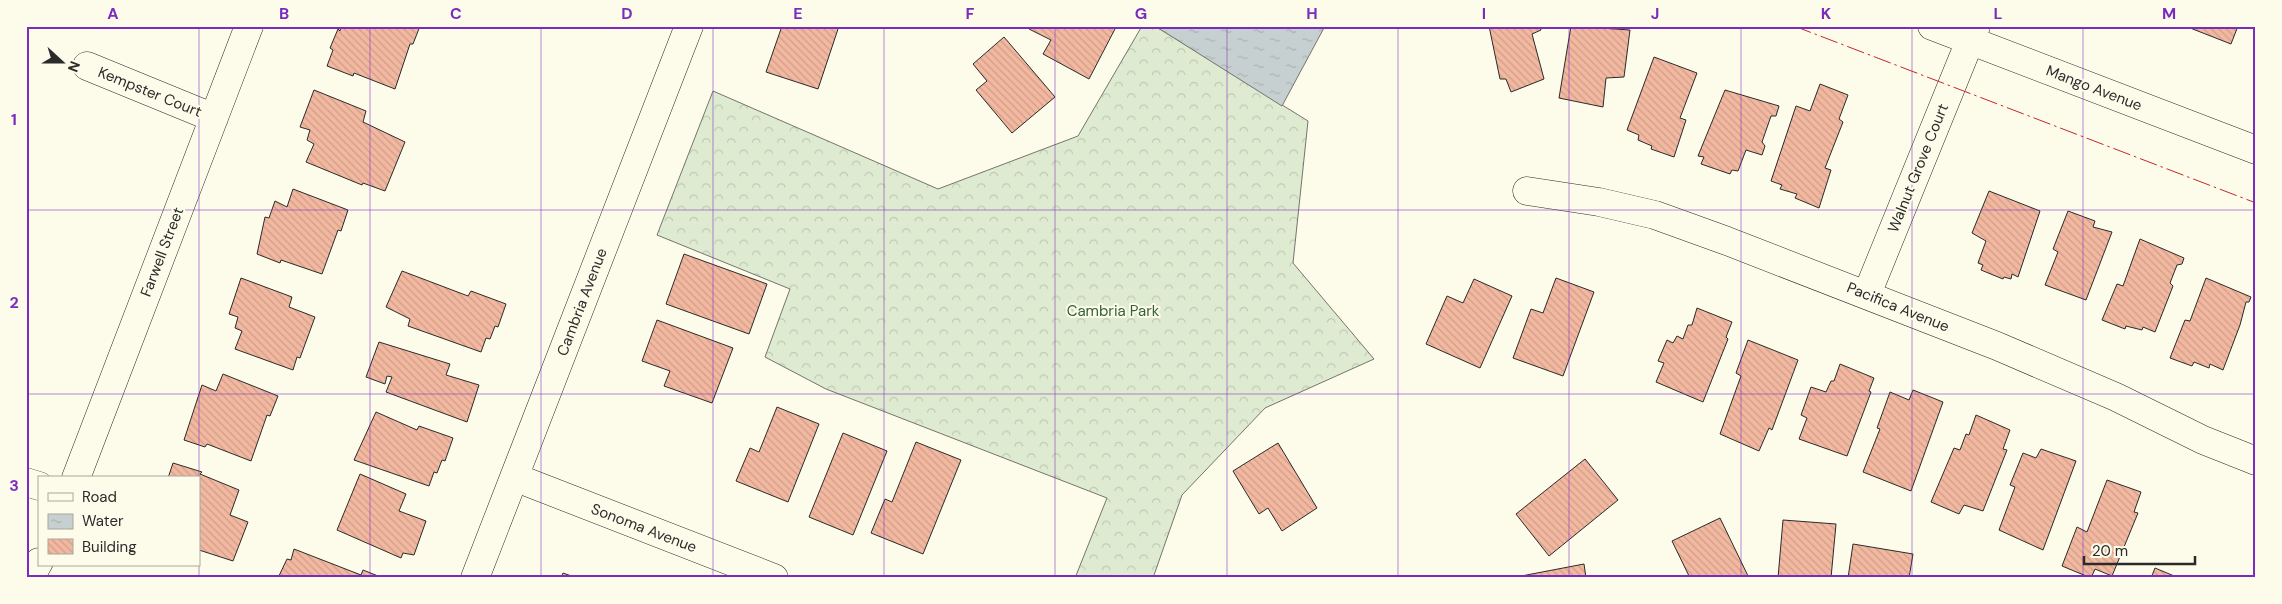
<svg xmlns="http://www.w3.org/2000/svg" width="2282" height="604" viewBox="0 0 2282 604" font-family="'DM Sans',sans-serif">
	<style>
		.forest { fill: url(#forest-crowns); stroke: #74746e }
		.water { fill: url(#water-ripples); stroke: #74746e }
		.building { fill: url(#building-back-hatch); stroke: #2b2b2b }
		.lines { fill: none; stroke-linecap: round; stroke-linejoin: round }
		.minor-casing { stroke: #2b2b2b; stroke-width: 29 }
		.tertiary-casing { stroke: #2b2b2b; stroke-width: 29 }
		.minor { stroke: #fdfbea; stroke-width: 28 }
		.tertiary { stroke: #fdfbea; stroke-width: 28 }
		.power { stroke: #c62828; stroke-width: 1; stroke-dasharray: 18 4 2.5 4; stroke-linecap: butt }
		.grid { fill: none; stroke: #7b2cbf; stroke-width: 1; stroke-opacity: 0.55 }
		.labels { text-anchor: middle; stroke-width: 4; stroke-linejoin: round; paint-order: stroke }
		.street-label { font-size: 15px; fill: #2b2b2b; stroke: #fdfbea }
		.park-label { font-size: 15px; fill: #34623c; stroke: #fdfbea }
		.neatline { fill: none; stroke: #7b2cbf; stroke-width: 2 }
		.grid-label { font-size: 16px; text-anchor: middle; font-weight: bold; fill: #7b2cbf }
	</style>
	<defs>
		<pattern id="forest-crowns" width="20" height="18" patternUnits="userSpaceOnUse" patternTransform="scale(1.25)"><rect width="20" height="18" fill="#deebd1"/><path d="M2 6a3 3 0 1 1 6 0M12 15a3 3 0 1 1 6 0" fill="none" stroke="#bfcab4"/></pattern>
		<pattern id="water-ripples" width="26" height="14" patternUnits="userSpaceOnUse" patternTransform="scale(1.25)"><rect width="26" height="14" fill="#c7d0d0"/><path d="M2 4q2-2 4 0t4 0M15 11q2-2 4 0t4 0" fill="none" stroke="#abb3b3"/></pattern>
		<pattern id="building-back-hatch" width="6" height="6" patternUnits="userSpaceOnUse" patternTransform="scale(1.25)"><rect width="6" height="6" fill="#f2b8a0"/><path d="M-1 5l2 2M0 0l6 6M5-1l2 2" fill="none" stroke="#d09e8a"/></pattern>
	</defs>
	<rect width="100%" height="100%" fill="#fdfbea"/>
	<path class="forest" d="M1142 26H1155L1308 121 1293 263 1374 359 1265 408 1182 495 1153 578H1075L1107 498 826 389 765 357 790 289 657 235 713 91 938 189 1078 136Z"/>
	<path class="water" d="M1155 26H1325L1282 106Z"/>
	<path class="building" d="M341 26H420L413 44H410L395 89 354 73 353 76 327 66 333 50 330 48 338 29 340 31Z
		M782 26H839L818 89 766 72Z
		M1031 26H1114L1116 27 1089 79 1043 54 1051 40 1029 29Z
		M1489 26H1540L1541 30 1532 34 1544 79 1511 92 1506 79H1500Z
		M1571 26 1630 30 1624 77 1606 78 1603 107 1559 98Z
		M2185 26H2238L2231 44Z
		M1004 37 1055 97 1012 133 976 90 987 81 973 64Z
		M1654 57 1697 73 1680 118 1686 120 1674 157 1651 149 1652 146 1638 140 1639 135 1627 130Z
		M1820 84 1848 95 1839 119 1843 122 1825 168 1831 170 1819 208 1795 198 1797 194 1780 189 1782 185 1771 181 1796 106 1810 111Z
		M314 90 366 111 363 122 405 142 385 191 363 183 362 185 306 162 314 144 307 140 310 130 300 127Z
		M1725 90 1779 106 1776 116H1771L1762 142 1765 146 1762 155 1746 150 1738 171 1732 170 1730 174 1701 164 1704 157 1698 156Z
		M293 189 348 210 341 231 338 230 322 274 281 260 280 263 257 254 265 217 269 218 275 201 287 207Z
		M1989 191 2040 211 2018 277 2012 274 2011 279 2004 277 2003 279 1981 270 1983 265 1978 263 1986 241 1972 233Z
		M2068 211 2095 221 2093 227 2112 232 2086 300 2045 285 2058 252 2053 249Z
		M2140 239 2184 258 2182 264 2177 265 2170 283 2173 286 2155 332 2143 327 2142 330 2126 326 2125 329 2102 320 2117 284 2123 286Z
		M684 254 767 284 749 334 666 304Z
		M402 271 468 296 471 291 506 304 498 327 495 326 490 339 486 338 481 352 408 326 410 319 386 307Z
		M241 278 292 297 289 307 315 317 300 358 297 357 293 370 235 349 242 331 235 328 238 317 229 314Z
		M1556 278 1594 292 1563 376 1513 358 1531 309 1543 313Z
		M2206 278 2251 297 2249 302H2246L2240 325 2223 370 2210 364 2209 368 2194 362 2192 366 2170 358 2185 320 2190 321Z
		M1474 279 1512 296 1480 368 1426 344 1447 296 1463 303Z
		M1697 308 1732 322 1726 337 1728 339 1703 402 1656 382 1664 363 1658 361 1667 340 1673 343 1677 336 1683 339 1688 325H1692Z
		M657 320 733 348 712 403 664 386 670 371 642 361Z
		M1748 340 1798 360 1772 430 1769 428 1759 451 1720 434 1741 376 1736 373Z
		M379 342 450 364 446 375 479 385 467 422 386 392 392 377 387 376 385 384 366 377Z
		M1840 364 1874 378 1869 391 1871 392 1847 456 1799 439 1807 418 1801 415 1811 387 1826 392 1831 381H1834Z
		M223 374 278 396 270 416 267 415 251 461 207 444 205 447 184 440 202 385 216 391Z
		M1913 390 1943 402 1911 491 1863 472 1880 429 1877 428 1890 392 1909 400Z
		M777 407 819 424 788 502 736 481 750 448 759 452Z
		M376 412 417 430 419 426 453 438 445 461 442 460 437 473 434 472 429 486 354 460Z
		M1976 415 2010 430 2003 449 2007 450 1983 511 1964 505 1959 514 1931 502 1954 448 1960 450 1966 434 1969 435Z
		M843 433 887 451 853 535 809 517Z
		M916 442 961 460 923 554 871 533 885 499 892 502Z
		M1278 443 1317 508 1282 531 1268 508 1259 514 1233 471Z
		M2041 449 2076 461 2043 550 1999 530 2015 487 2010 485 2023 453 2036 458Z
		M1585 459 1618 500 1549 556 1516 514Z
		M173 463 202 472 200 474 239 490 230 515 248 522 233 561 199 550V478H168Z
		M360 474 406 494 399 511 426 521 414 555 403 553 401 558 337 530Z
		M2107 480 2141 492 2134 512 2138 513 2112 576 2095 569 2091 578 2062 566 2077 527 2087 532Z
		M1720 518 1749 578H1690L1672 541Z
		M1783 520 1836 524 1831 578H1778Z
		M1853 544 1913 554 1909 578H1848Z
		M294 549 361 575 363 570 383 578H278L287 559 291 560Z
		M1584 564 1586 578H1511Z
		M2155 568 2179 578H2151Z
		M563 573 577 578H561Z"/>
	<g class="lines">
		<g class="minor-casing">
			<path id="minor" d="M87 66 214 118
				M1527 191 1599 202 1655 215 1727 241 1997 346 2116 397 2203 440 2256 461
				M1867 294 1976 26
				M514 477 774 578
				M76 478 249 26
				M26 482 39 486
				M30 578 39 562
				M475 578 689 26"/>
		</g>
		<g class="tertiary-casing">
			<path id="tertiary" d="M1932 26 2256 150"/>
		</g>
		<use href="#minor" class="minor"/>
		<use href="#tertiary" class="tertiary"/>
		<path class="power" d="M1794 26 2256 203"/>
	</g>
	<path class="grid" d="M199 26V578M370 26V578M541 26V578M713 26V578M884 26V578M1055 26V578M1227 26V578M1398 26V578M1569 26V578M1741 26V578M1912 26V578M2083 26V578M26 210H2256M26 394H2256"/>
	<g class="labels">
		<g class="street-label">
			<text transform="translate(2094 88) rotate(21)" y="5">Mango Avenue</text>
			<text transform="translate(150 92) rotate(22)" y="5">Kempster Court</text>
			<text transform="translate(1918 168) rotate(-68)" y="5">Walnut Grove Court</text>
			<text transform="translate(162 252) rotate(-69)" y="5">Farwell Street</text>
			<text transform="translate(582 302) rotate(-69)" y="5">Cambria Avenue</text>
			<text transform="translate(1898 307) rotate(22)" y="5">Pacifica Avenue</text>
			<text transform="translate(644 528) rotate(21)" y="5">Sonoma Avenue</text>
		</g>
		<g class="park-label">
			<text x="1113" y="316">Cambria Park</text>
		</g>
	</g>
	<rect width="2282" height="604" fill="none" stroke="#fdfbea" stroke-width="55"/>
	<rect x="38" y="476" width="162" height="90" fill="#fdfbea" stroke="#a9a89e"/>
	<rect x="48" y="493" width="25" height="8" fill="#fdfbea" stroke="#a9a89e"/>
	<text x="82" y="502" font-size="15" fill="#2b2b2b">Road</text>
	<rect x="48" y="514" width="25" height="15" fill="url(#water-ripples)" stroke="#a9a89e"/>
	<text x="82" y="526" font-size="15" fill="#2b2b2b">Water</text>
	<rect x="48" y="539" width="25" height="15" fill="url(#building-back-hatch)" stroke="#a9a89e"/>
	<text x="82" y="552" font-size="15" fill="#2b2b2b">Building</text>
	<g transform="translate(62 62) rotate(111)" stroke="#fdfbea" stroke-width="4" paint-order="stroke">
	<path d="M0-4L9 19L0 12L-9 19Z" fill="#2b2b2b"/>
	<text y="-8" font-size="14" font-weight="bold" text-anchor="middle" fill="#2b2b2b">N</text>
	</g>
	<path d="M2084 556v8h111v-8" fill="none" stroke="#2b2b2b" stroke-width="2.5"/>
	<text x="2092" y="556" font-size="15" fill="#2b2b2b" stroke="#fdfbea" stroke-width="4" paint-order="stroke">20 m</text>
	<rect x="28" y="28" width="2226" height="548" class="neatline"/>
	<g class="grid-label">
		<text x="113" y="19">A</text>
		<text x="284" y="19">B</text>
		<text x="456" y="19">C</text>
		<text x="627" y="19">D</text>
		<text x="798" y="19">E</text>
		<text x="970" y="19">F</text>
		<text x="1141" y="19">G</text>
		<text x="1312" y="19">H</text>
		<text x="1484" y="19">I</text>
		<text x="1655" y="19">J</text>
		<text x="1826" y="19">K</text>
		<text x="1998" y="19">L</text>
		<text x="2169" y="19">M</text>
		<text x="14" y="125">1</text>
		<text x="14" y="308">2</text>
		<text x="14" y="491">3</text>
	</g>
</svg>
